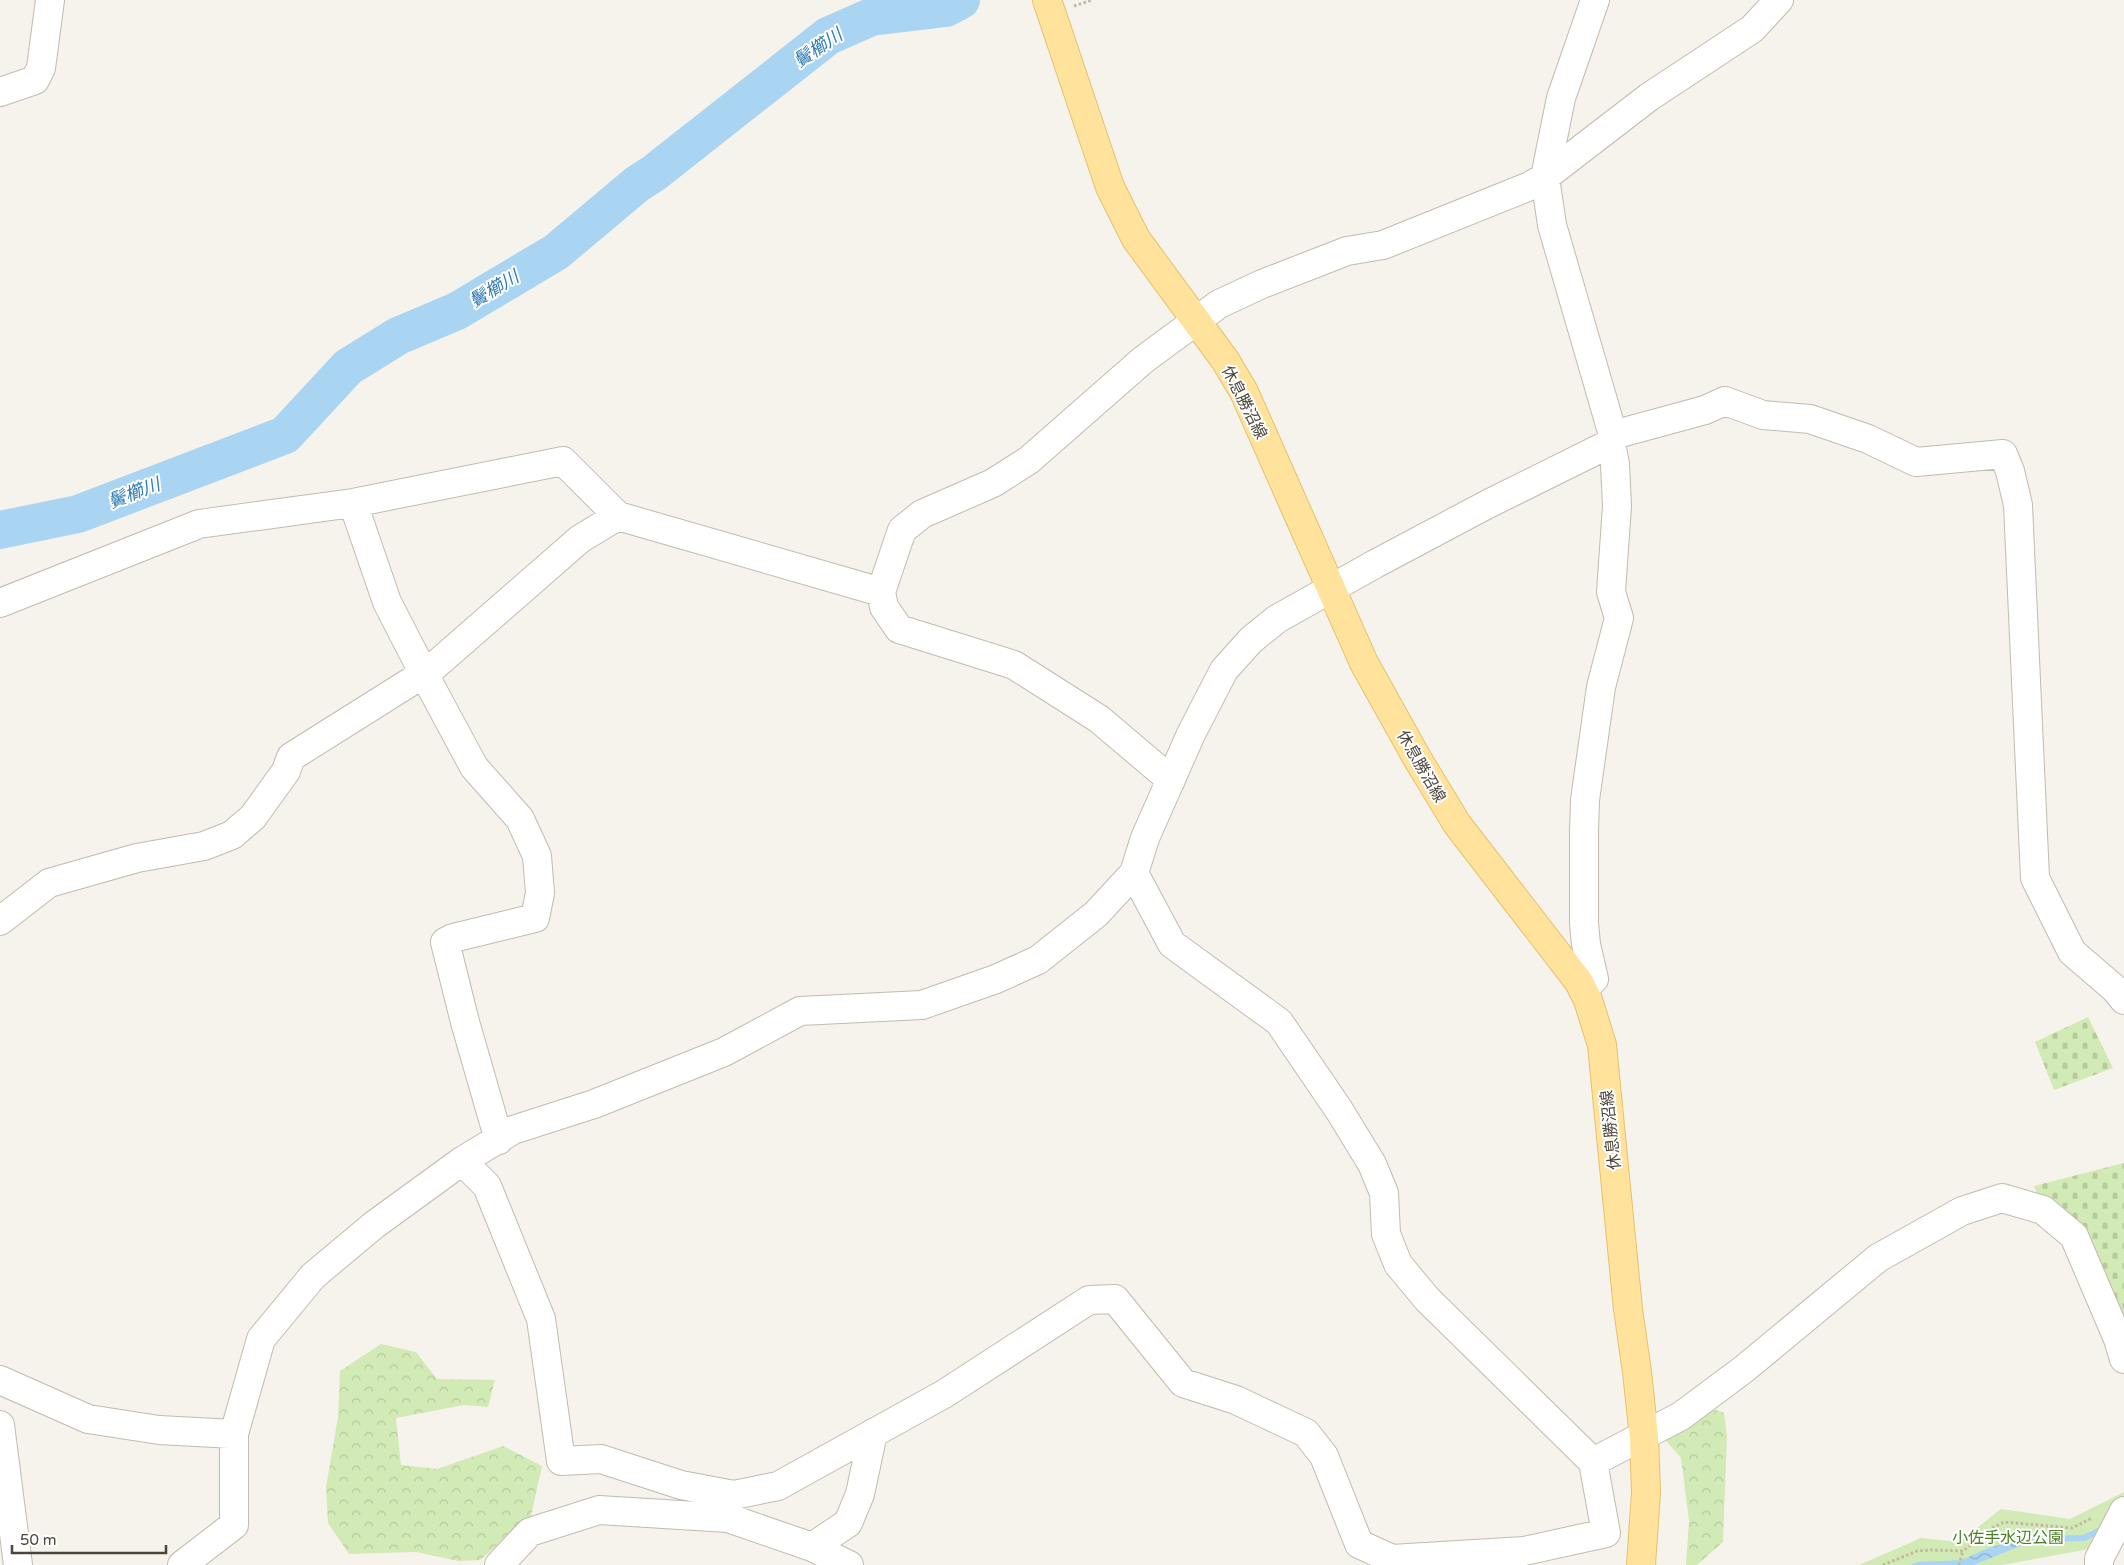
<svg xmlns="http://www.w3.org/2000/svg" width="2124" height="1565" viewBox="0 0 2124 1565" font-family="'Varela Round','Noto Sans JP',sans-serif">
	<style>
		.green { fill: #d2eab5 }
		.forest { fill: url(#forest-crowns) }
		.cemetery { fill: url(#cemetery-stones) }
		.water { fill: url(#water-waves) }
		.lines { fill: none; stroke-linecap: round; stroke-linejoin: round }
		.stream { stroke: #a9d4f2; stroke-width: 6 }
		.river { stroke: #a9d4f2; stroke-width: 38 }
		.minor-casing { stroke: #c2bbae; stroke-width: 30 }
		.major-casing { stroke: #e6c16a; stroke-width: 30 }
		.path { stroke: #c4b79f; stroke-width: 3; stroke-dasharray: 2.5 2.5; stroke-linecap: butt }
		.minor { stroke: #fff; stroke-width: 28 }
		.major { stroke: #ffe39c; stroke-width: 28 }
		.labels { text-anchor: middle; stroke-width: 4; stroke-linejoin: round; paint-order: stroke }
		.street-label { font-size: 16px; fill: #4b4439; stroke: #fff }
		.park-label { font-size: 16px; fill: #4a7f2a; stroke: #fff }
		.water-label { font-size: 18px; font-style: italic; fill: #2e7ab2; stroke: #fff }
	</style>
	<defs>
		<pattern id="forest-crowns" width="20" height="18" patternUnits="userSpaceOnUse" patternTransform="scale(1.25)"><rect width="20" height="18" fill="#d2eab5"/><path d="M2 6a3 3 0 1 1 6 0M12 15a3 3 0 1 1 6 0" fill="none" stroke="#b6ca9c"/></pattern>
		<pattern id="cemetery-stones" width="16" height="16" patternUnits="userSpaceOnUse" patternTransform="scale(1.25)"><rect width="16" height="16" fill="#d2eab5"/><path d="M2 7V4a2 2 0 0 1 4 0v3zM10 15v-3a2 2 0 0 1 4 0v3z" fill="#b6ca9c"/></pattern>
		<pattern id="water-waves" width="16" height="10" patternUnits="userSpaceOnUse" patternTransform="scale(1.25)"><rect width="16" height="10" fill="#a9d4f2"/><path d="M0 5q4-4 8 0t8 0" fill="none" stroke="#8caec5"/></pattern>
	</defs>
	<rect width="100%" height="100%" fill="#f6f3ec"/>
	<path class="green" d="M2124 1492V1497L2095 1548 2002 1565H1859L1921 1538 1959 1542 2001 1509 2070 1519Z"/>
	<path class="forest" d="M381 1344 416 1352 437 1379 495 1380 488 1407 464 1405 396 1418 401 1465 437 1469 503 1446 542 1466 531 1516 480 1560 458 1561 416 1552 349 1554 328 1523 326 1487 338 1417 340 1371Z
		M1705 1406 1724 1413 1727 1437 1723 1542 1697 1565H1686L1689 1521 1681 1458 1662 1436Z"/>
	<path class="cemetery" d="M2088 1017 2113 1068 2054 1090 2035 1042Z
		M2124 1163V1359L2118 1339 2043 1210 2034 1186Z"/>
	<path class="water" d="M2022 1539 2025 1544 1974 1565H1910L1918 1562 1962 1560 1988 1548Z"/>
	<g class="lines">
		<path class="stream" d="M2023 1542 2042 1539 2084 1538 2105 1528"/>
		<path class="river" d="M0 530 78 514 285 435 348 367 398 336 457 311 556 252 637 184 654 173 828 36 871 17 946 8 961 0"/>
		<g class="minor-casing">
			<path id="minor" d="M1595 0 1561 98 1545 177 1552 225 1613 435
				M0 92 35 80 41 68 50 0
				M353 503 387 602 424 674 474 767 520 819 537 856 540 893 535 918 453 938 445 942 465 1022 499 1140
				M0 603 199 524 353 503 563 461 618 516 881 592
				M1171 780 1099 719 1014 665 899 629 884 607 881 592 902 530 922 514 993 483 1029 460 1143 360 1219 304 1262 284 1347 251 1383 245 1530 186 1545 177 1649 97 1752 29 1779 0
				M0 921 49 883 137 858 204 846 232 835 253 817 286 771 291 757 431 669 580 539 618 516
				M1583 990 1594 979 1586 944 1584 923V832L1585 800 1601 687 1619 618 1611 592 1617 506 1615 464 1611 443 1613 435 1705 410 1725 401 1763 415 1810 419 1868 439 1916 462 2003 454 2010 471 2018 505 2035 878 2072 952 2115 989 2124 1000
				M462 1161 487 1186 541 1319 561 1461 601 1459 681 1485 734 1495 778 1486 944 1394 1089 1300 1115 1299 1183 1383 1236 1400 1306 1433 1324 1456 1359 1544 1392 1559 1524 1551 1606 1533 1593 1462 1427 1299 1398 1264 1386 1234 1384 1193 1372 1164 1339 1110 1279 1022 1172 944 1134 873
				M0 1380 88 1419 159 1430 234 1434
				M0 1425 18 1565
				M1593 1462 1681 1416 1744 1369 1878 1258 1962 1211 2002 1198 2043 1210 2074 1236 2118 1339 2124 1359
				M812 1547 848 1523 860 1494 873 1433
				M182 1565 234 1525V1434L261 1339 313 1276 374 1225 462 1161 513 1130 594 1104 724 1052 800 1011 922 1005 996 979 1038 960 1096 914 1134 873 1145 838 1191 734 1224 670 1251 640 1277 619 1375 564 1488 504 1611 443
				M499 1565 530 1532 599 1510 728 1518 812 1547 849 1565
				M2099 1565V1559L2124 1511"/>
		</g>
		<g class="major-casing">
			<path id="major" d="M1047 0 1110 187 1136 239 1225 360 1244 392 1364 663 1417 758 1457 824 1579 982 1588 1000 1602 1045 1628 1309 1637 1372 1644 1437 1646 1492 1641 1565"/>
		</g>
		<path class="path" d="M1074 6 1092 0
			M1883 1565 1917 1551 1931 1550 1963 1551 1992 1528 2004 1522 2072 1528 2092 1518
			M1959 1565 1963 1551"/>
		<use href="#minor" class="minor"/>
		<use href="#major" class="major"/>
	</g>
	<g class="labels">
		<g class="street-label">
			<text transform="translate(1245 402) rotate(63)" y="6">休息勝沼線</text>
			<text transform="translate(1422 766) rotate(60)" y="6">休息勝沼線</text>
			<text transform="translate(1610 1130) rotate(-96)" y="6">休息勝沼線</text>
		</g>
		<g class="park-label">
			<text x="2008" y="1543">小佐手水辺公園</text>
		</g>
		<g class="water-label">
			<text transform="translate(818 48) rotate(-34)" y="6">鬢櫛川</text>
			<text transform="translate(494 289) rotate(-31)" y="6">鬢櫛川</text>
			<text transform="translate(134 493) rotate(-21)" y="6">鬢櫛川</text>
		</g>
	</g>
	<path d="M12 1545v8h154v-8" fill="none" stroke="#4b4439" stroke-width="2.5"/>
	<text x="20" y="1545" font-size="15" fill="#4b4439" stroke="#ffffff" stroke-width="4" paint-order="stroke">50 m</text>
</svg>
